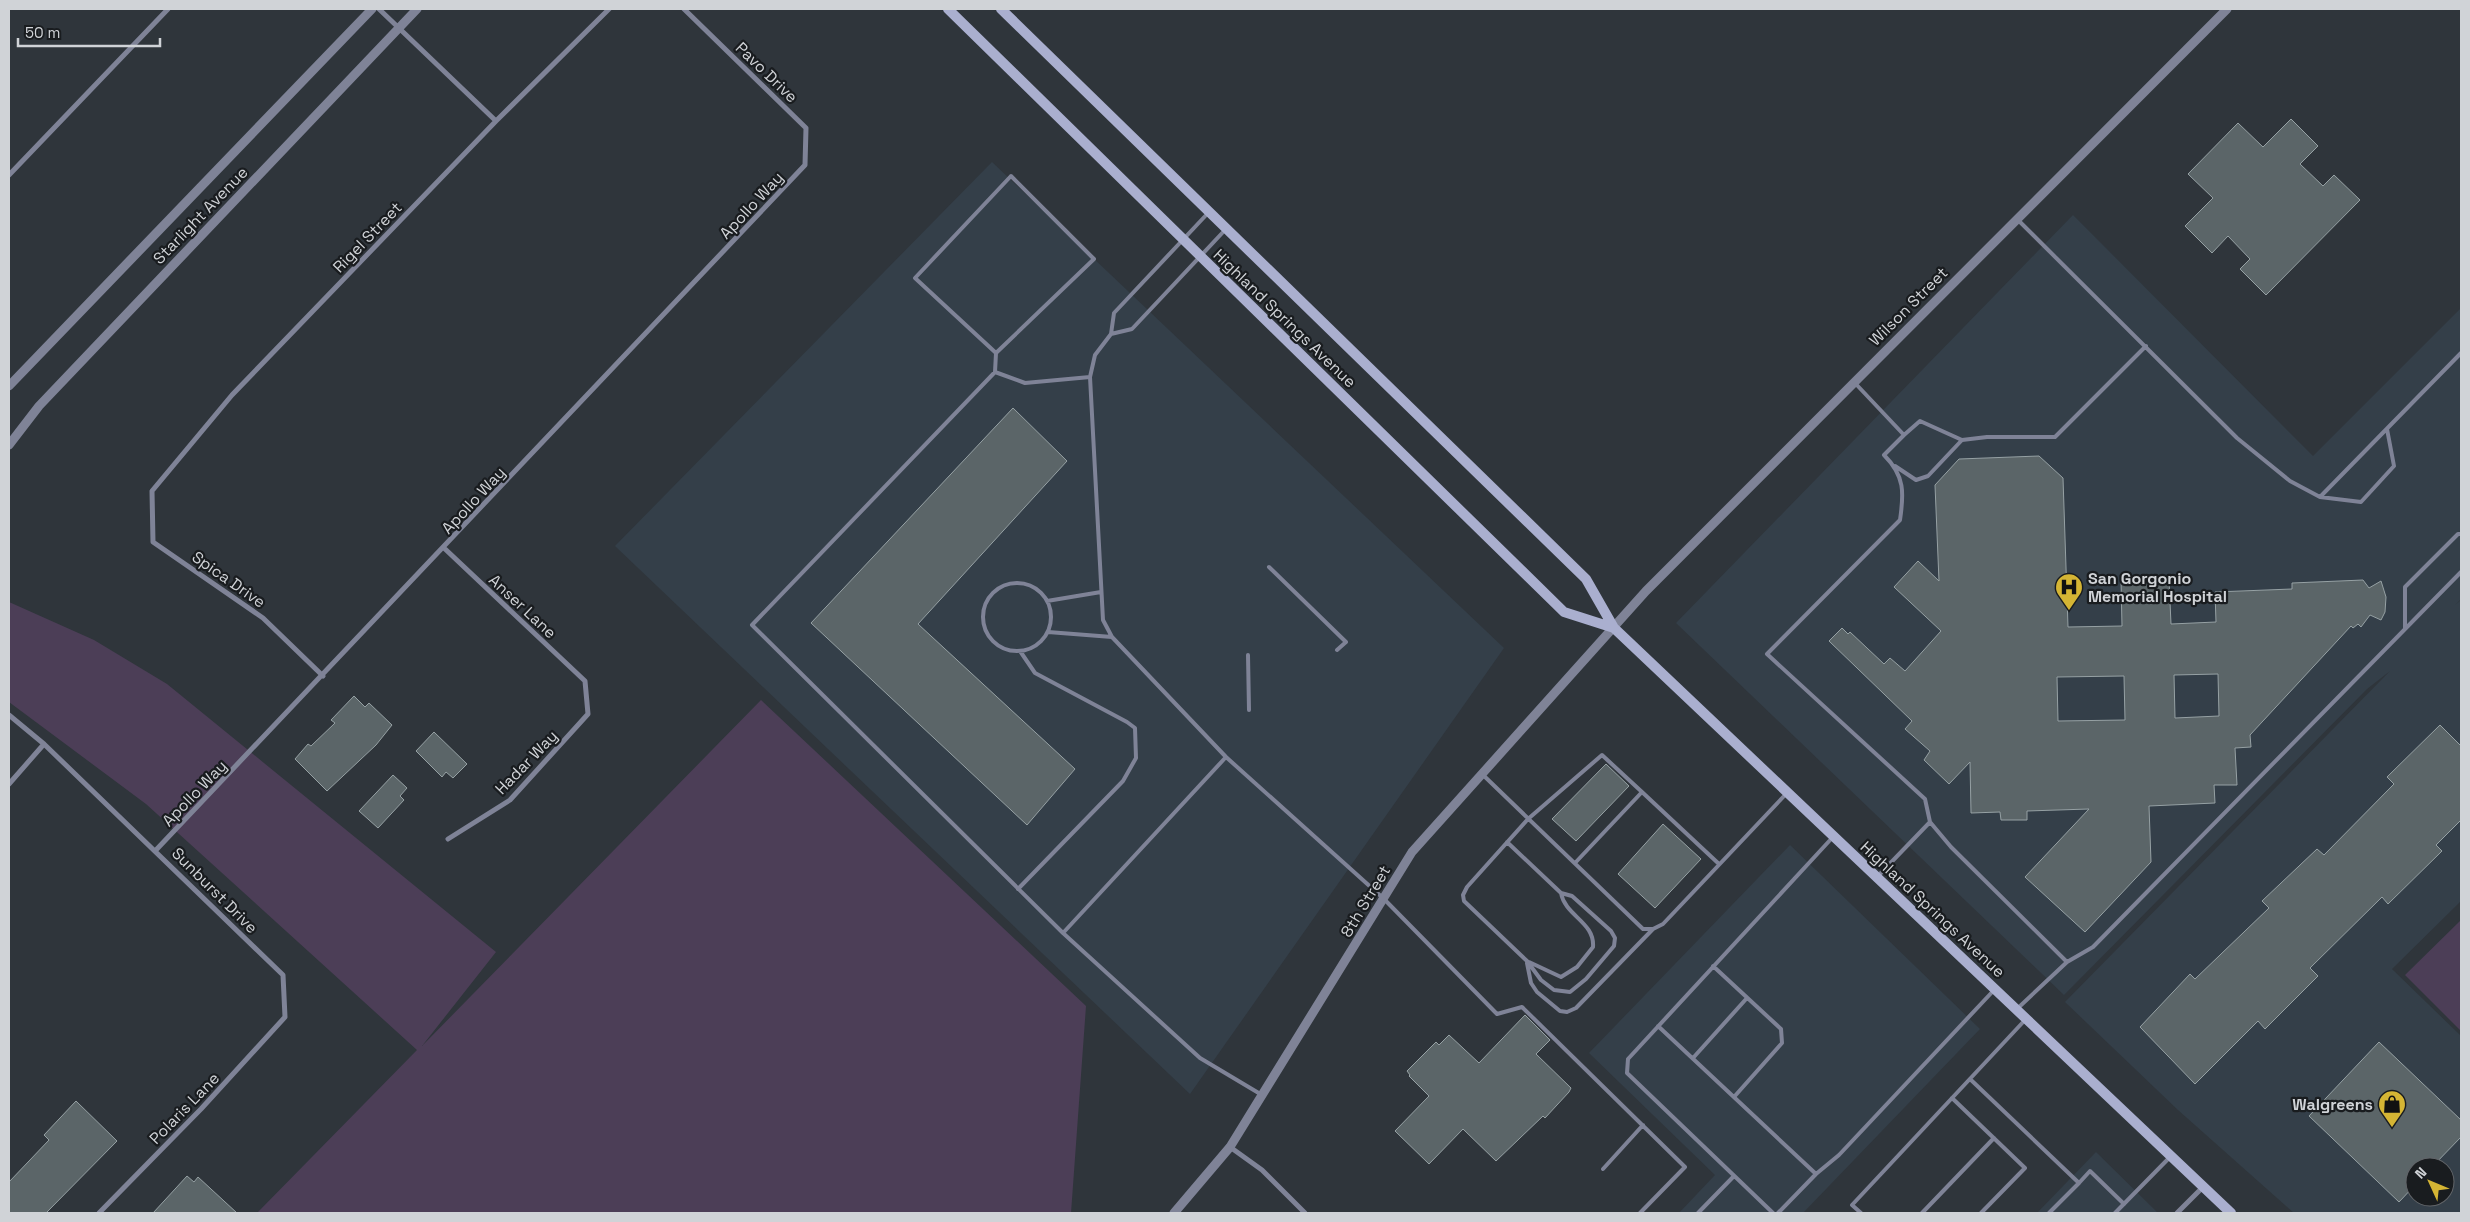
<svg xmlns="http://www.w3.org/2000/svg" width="2470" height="1222" viewBox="0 0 2470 1222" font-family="'Space Grotesk',sans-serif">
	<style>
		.built { fill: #343f49; fill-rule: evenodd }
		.green { fill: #4c3e57 }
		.building { fill: #5b6568; stroke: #96a1a4; fill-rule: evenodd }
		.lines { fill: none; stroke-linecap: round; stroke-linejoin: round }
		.service { stroke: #7f8397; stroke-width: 4 }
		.minor { stroke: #7f8397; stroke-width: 5 }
		.tertiary { stroke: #7f8397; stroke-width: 9 }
		.secondary { stroke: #aaafcf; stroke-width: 10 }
		.labels { text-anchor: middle; stroke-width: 4.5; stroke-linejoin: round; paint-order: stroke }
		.street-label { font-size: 16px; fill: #d0d3d7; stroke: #191c1f }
		.poi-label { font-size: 16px; font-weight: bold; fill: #d0d3d7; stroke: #191c1f; text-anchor: start }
	</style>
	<rect width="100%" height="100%" fill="#2f353b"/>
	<path class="built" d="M992 162 1504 648 1190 1094 615 546Z
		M2073 215 2313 456 2461 308V599L2455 605 2461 600V901L2392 969 2461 1036V1213H2294L2178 1110 2065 1002 2390 671 2367 689 2064 995 1676 623ZM2415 1167H2445V1197H2415Z
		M1790 845 1980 1029 1803 1213H1679L1715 1175 1589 1053Z
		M2096 1152 2158 1213H2037Z"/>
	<path class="green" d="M9 602 94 640 167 684 496 952 422 1046 761 700 1086 1006 1071 1213H257L417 1050 146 804 9 702Z
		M2461 920V1031L2405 975Z"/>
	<path class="building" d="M2291 119 2318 146 2300 164 2323 186 2334 175 2360 200 2266 295 2240 269 2250 259 2228 236 2212 253 2185 226 2213 198 2188 174 2238 123 2263 147Z
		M1013 408 1067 461 918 624 1075 769 1027 825 811 623Z
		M2039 456 2063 478 2068 627 2122 626 2121 581 2169 580 2171 624 2216 622 2215 592 2292 589V583L2363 580 2369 588 2381 581 2386 597 2385 612 2381 620 2370 615 2361 627 2358 624 2353 628 2351 626 2250 735 2251 747 2235 748 2237 785H2214L2215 803 2149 806 2151 862 2085 932 2025 877 2089 809 2027 811V820H2001L2000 812 1971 813 1970 762 1949 784 1924 760 1930 751 1905 729 1912 721 1829 641 1842 628 1848 634 1850 632 1884 664 1890 658 1905 671 1941 631 1894 587 1918 561 1939 581 1935 485 1959 459ZM2218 674 2219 716 2175 718 2174 675ZM2124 676 2125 720 2058 721 2057 677Z
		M354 696 365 707 369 703 392 725 376 745 327 791 295 759 308 744 311 746 335 723 331 720Z
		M2440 725 2461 746V820L2436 845 2442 851 2388 904 2382 897 2310 968 2318 976 2265 1029 2258 1021 2195 1084 2140 1027 2190 974 2195 979 2269 908 2262 901 2317 849 2324 855 2394 784 2387 777Z
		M434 732 467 764 453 778 446 772 442 777 416 751Z
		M1606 764 1629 786 1576 841 1552 819Z
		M393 775 407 788 400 796 404 800 378 828 359 811Z
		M1663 824 1701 859 1655 908 1618 874Z
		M1525 1015 1550 1040 1536 1054 1571 1088 1569 1092 1545 1118 1543 1116 1496 1161 1463 1129 1429 1164 1395 1131 1429 1096 1409 1076 1410 1075 1407 1071 1436 1042 1439 1045 1449 1035 1479 1063Z
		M2379 1042 2461 1120V1137L2432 1167H2415V1185L2399 1202 2309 1116Z
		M76 1101 117 1141 46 1213H9V1182L49 1140 44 1135Z
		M187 1176 194 1182 198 1177 237 1213H153Z"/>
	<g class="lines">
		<path class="service" d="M1209 212 1114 313 1111 334 1095 355 1090 377 1103 620 1112 637 1226 757 1384 899 1497 1014 1522 1007 1685 1167 1640 1213
			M2018 220 2237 438 2290 481 2320 497 2461 353
			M1111 334 1132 329 1225 230
			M995 372 996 353 1094 259 1011 176 915 278 996 353
			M1854 382 1904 435 1884 455C1905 476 1904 493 1900 520L1767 654 1925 799 1930 822 1951 847 2067 962
			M1904 435 1920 421 1962 440 1987 437H2055L2146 346
			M1895 466 1916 480 1928 476 1962 440
			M2320 497 2361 502 2394 466 2387 429
			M1269 567 1346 642 1337 650
			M983 617a34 34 0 1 1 68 0a34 34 0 1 1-68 0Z
			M1047 601 1101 592
			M2405 628V587L2458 534H2461
			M1048 632 1112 637
			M1248 655 1249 710
			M1226 757 1063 933 1200 1058 1262 1095
			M1482 774 1643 929H1653L1663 924 1786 794
			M1507 842 1561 893 1572 896 1611 931 1615 938 1614 946 1586 979 1570 992 1554 990 1541 980 1527 961 1464 901 1463 895 1467 887 1528 819 1602 755 1642 792
			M1575 863 1642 792 1719 864
			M1878 876 1930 822
			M1018 889 1123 781 1136 758 1135 728 1127 722 1035 673 1020 651
			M1063 933 752 625 995 372 1025 383 1090 377
			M1529 962 1561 977 1577 967 1593 947C1595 922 1565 916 1561 893
			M1527 963 1531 983 1537 992 1560 1011 1567 1012 1576 1008 1653 929
			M1713 966 1781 1029 1782 1043 1734 1097
			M2018 1008 2067 962 2093 947 2461 572
			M1658 1026 1816 1174 1778 1213
			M1693 1058 1747 998
			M1970 1079 2079 1183 2090 1171 2124 1204
			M1952 1098 2025 1168 1981 1213
			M1603 1169 1643 1125
			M1816 1174 1839 1155 1995 989
			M1698 1213 1734 1176
			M1773 1213 1627 1073 1628 1059 1832 838
			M1861 1213 1852 1205 2025 1020
			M1922 1213 1994 1138
			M2049 1213 2079 1183
			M2115 1213 2171 1156"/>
		<path class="minor" d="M379 9 496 121
			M9 175 168 9
			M444 548 585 681 588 714 510 800 448 839
			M323 676 263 618 153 542 152 491 232 395 496 121 609 9
			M9 715 44 744 283 975 285 1017 201 1109 99 1213
			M9 784 44 744
			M156 850 805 165 806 128 684 9
			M1230 1147 1262 1170 1305 1213
			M2177 1213 2203 1187"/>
		<path class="tertiary" d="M9 386 372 9
			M9 445 39 406 417 9
			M1174 1213 1230 1147 1412 852 1646 591 2227 9"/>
		<path class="secondary" d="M948 9 1564 612 1614 628
			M1001 9 1586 579 1614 628 2231 1213"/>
	</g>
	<defs>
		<g id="hospital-pin" transform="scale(1.4375)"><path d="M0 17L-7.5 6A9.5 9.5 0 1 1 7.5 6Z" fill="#d5b534" stroke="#191c1f"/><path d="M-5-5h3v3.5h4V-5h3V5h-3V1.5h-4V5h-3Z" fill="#111"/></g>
		<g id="shop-pin" transform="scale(1.4375)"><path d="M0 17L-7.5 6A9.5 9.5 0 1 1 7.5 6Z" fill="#d5b534" stroke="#191c1f"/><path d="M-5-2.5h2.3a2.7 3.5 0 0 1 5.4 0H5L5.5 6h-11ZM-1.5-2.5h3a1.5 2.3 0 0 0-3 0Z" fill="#111"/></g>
	</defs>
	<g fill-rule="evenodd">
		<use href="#hospital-pin" x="2069" y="587"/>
		<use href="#shop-pin" x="2392" y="1104"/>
	</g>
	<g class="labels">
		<g class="street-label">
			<text transform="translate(767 72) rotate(44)" y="6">Pavo Drive</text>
			<text transform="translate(751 205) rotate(-47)" y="6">Apollo Way</text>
			<text transform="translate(200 215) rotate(-46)" y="6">Starlight Avenue</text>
			<text transform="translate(367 237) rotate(-46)" y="6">Rigel Street</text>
			<text transform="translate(1908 306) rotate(-45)" y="6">Wilson Street</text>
			<text transform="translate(1285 318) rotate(44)" y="6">Highland Springs Avenue</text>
			<text transform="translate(473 500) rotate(-47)" y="6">Apollo Way</text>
			<text transform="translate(229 579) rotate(35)" y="6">Spica Drive</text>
			<text transform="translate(523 606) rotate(43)" y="6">Anser Lane</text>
			<text transform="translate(526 762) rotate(-46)" y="6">Hadar Way</text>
			<text transform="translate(194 793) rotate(-46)" y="6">Apollo Way</text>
			<text transform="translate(215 890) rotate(45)" y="6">Sunburst Drive</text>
			<text transform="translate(1365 901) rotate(-59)" y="6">8th Street</text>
			<text transform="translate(1933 909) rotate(43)" y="6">Highland Springs Avenue</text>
			<text transform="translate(184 1108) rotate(-46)" y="6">Polaris Lane</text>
		</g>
		<g class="poi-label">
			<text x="2088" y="584">San Gorgonio<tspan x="2088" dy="18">Memorial Hospital</tspan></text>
			<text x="2373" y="1110" text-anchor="end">Walgreens</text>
		</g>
	</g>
	<rect width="2470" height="1222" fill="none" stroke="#d0d3d7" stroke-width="20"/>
	<g transform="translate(2430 1182) rotate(314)"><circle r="24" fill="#191c1f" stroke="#626569"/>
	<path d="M0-4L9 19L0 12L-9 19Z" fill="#d5b534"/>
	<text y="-8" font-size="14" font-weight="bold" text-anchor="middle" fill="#d0d3d7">N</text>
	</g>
	<path d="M18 38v8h142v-8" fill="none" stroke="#d0d3d7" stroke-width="2.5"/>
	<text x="25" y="38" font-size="15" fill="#d0d3d7" stroke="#191c1f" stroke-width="4" paint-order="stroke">50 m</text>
</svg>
